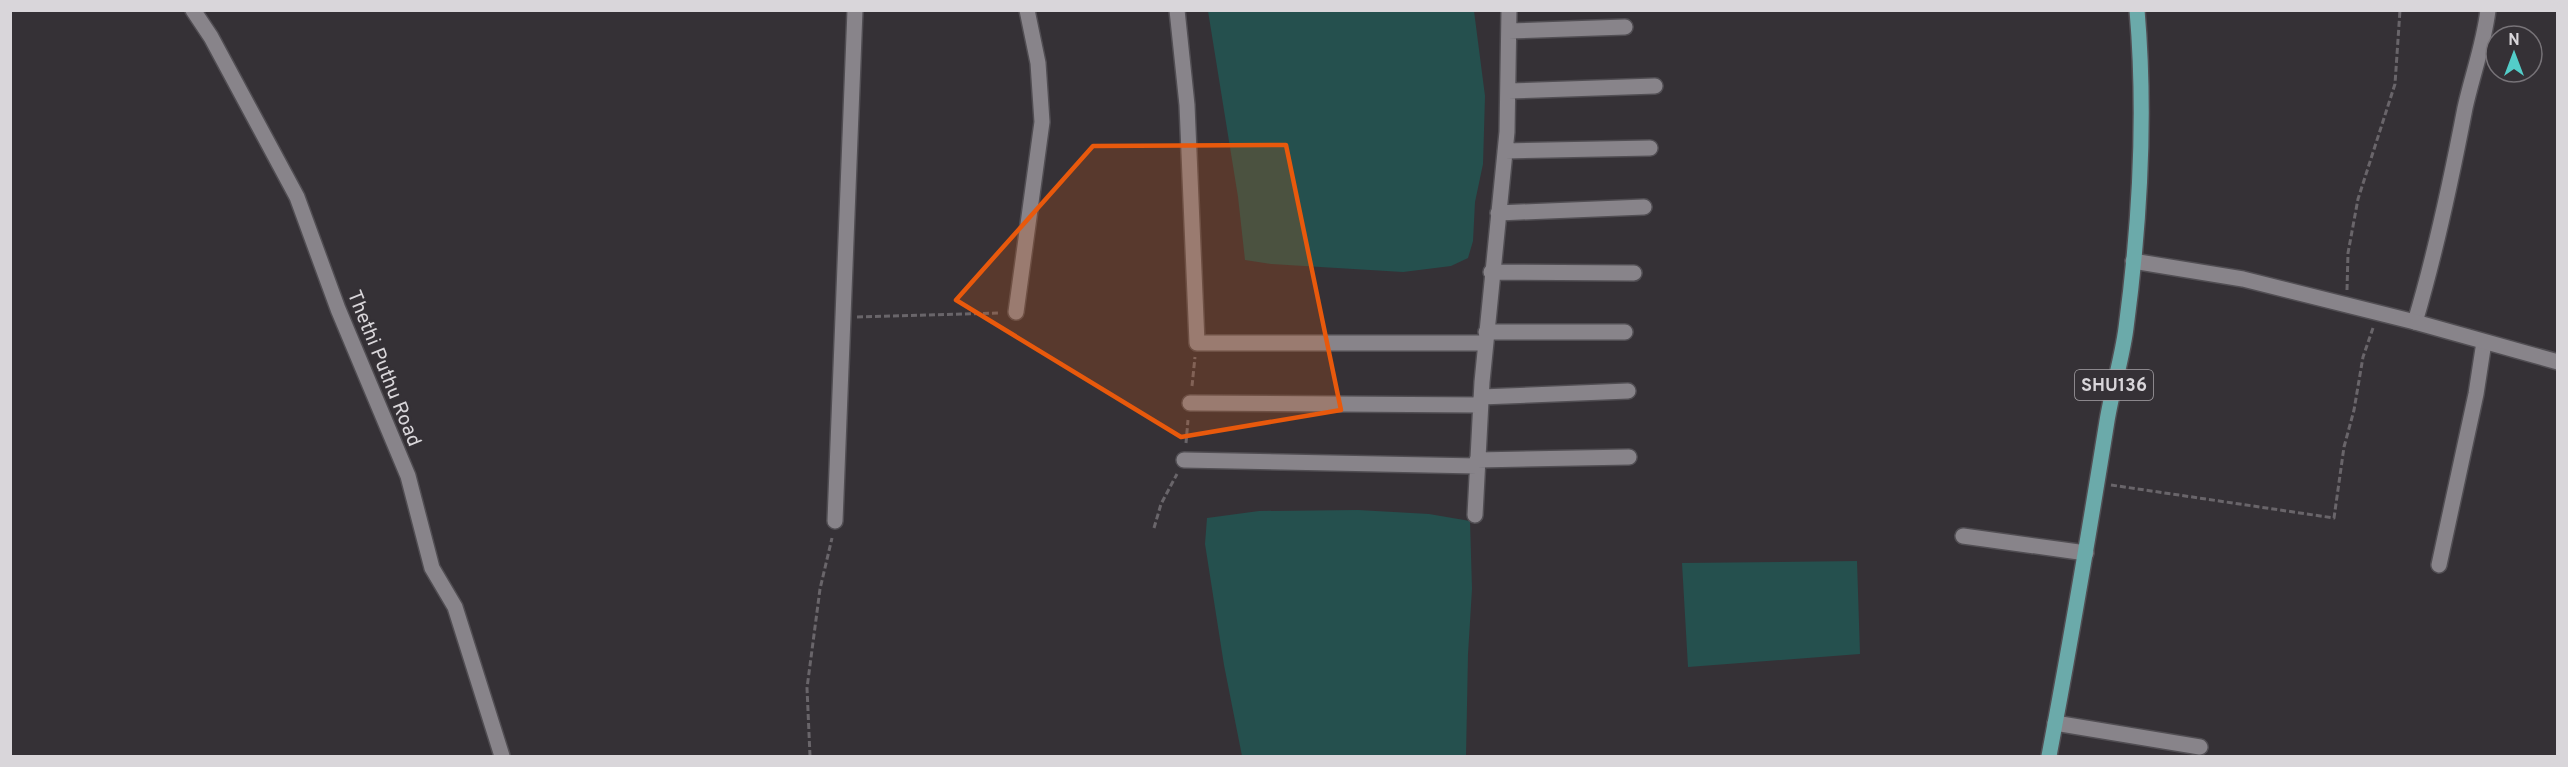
<svg xmlns="http://www.w3.org/2000/svg" width="2568" height="767" viewBox="0 0 2568 767" font-family="Overpass,sans-serif">
	<style>
		.water { fill: #25504e }
		.lines { fill: none; stroke-linecap: round; stroke-linejoin: round }
		.minor-casing { stroke: #514e53; stroke-width: 18 }
		.tertiary-casing { stroke: #514e53; stroke-width: 18 }
		.primary-casing { stroke: #514e53; stroke-width: 18 }
		.path { stroke: #69656a; stroke-width: 3; stroke-dasharray: 6 3; stroke-linecap: butt }
		.minor { stroke: #88848a; stroke-width: 15 }
		.tertiary { stroke: #88848a; stroke-width: 15 }
		.primary { stroke: #6baaaa; stroke-width: 15 }
		.marked { fill: #e8590c; fill-opacity: 0.2; stroke: #e8590c; stroke-width: 4.5; stroke-linejoin: round }
		.labels { text-anchor: middle; stroke-width: 5; stroke-linejoin: round; paint-order: stroke }
		.shield { fill: #353136; stroke: #a8a4a9; stroke-width: 1.5 }
		.shield-label { font-size: 18px; font-weight: bold; fill: #d9d6da }
		.street-label { font-size: 20px; fill: #d9d6da; stroke: #353136 }
	</style>
	<rect width="100%" height="100%" fill="#353136"/>
	<path class="water" d="M1208 11H1474L1485 96 1483 164 1475 202 1473 241 1468 258 1451 266 1403 272 1271 264 1245 260 1238 197Z
		M1358 510 1429 514 1470 521 1472 589 1468 654 1466 756H1242L1224 665 1205 544 1207 518 1259 511Z
		M1857 561 1860 654 1688 667 1682 563Z"/>
	<g class="lines">
		<g class="minor-casing">
			<path id="minor" d="M193 10 211 37 297 197 338 309 408 476 432 568 455 607 502 756
				M1177 10 1187 105 1197 343H1485
				M1509 31 1625 27
				M1509 91 1655 86
				M1505 151 1650 148
				M1498 213 1644 207
				M1491 272 1634 273
				M1016 312 1042 122 1038 63 1027 10
				M2415 322C2436 252 2451 181 2465 108 2472 76 2484 44 2488 10
				M1486 332H1625
				M1481 397 1628 391
				M1190 403 1480 405
				M1184 460 1477 466
				M1477 460 1629 457
				M1475 515 1482 382 1507 132 1509 10
				M835 521 855 10
				M1963 536 2086 553
				M2439 565 2476 394 2484 342
				M2055 723 2200 747"/>
		</g>
		<g class="tertiary-casing">
			<path id="tertiary" d="M2133 261 2243 279 2415 322 2558 362"/>
		</g>
		<g class="primary-casing">
			<path id="primary" d="M2049 756C2070 645 2089 533 2107 421 2112 390 2122 359 2126 328 2140 223 2146 115 2137 10"/>
		</g>
		<path class="path" d="M2347 290 2348 253 2358 199 2395 84 2400 10
			M857 317 1001 313
			M1192 386 1195 357
			M1186 443 1188 420
			M2111 485 2334 518 2344 447 2354 410 2363 357 2373 328
			M1154 528 1161 504 1177 474
			M810 756 807 688 820 589 832 538"/>
		<use href="#minor" class="minor"/>
		<use href="#tertiary" class="tertiary"/>
		<use href="#primary" class="primary"/>
	</g>
	<path class="marked" d="M1286 145 1341 410 1181 437 956 300 1093 146Z"/>
	<g class="labels">
		<rect class="shield" x="2075" y="370" width="78" height="30" rx="4.5"/>
		<g class="shield-label">
			<text x="2114" y="391">SHU136</text>
		</g>
		<g class="street-label">
			<text transform="translate(385 368) rotate(68)" y="7">Thethi Puthu Road</text>
		</g>
	</g>
	<rect width="2568" height="767" fill="none" stroke="#d9d6da" stroke-width="24"/>
	<g transform="translate(2514 54)"><circle r="28" fill="#353136" stroke="#777378" stroke-width="1.5"/>
	<path d="M0-4.5L10 22L0 15L-10 22Z" fill="#53cdc9"/>
	<text y="-9" font-size="16" font-weight="bold" text-anchor="middle" fill="#d9d6da">N</text>
	</g>
</svg>
